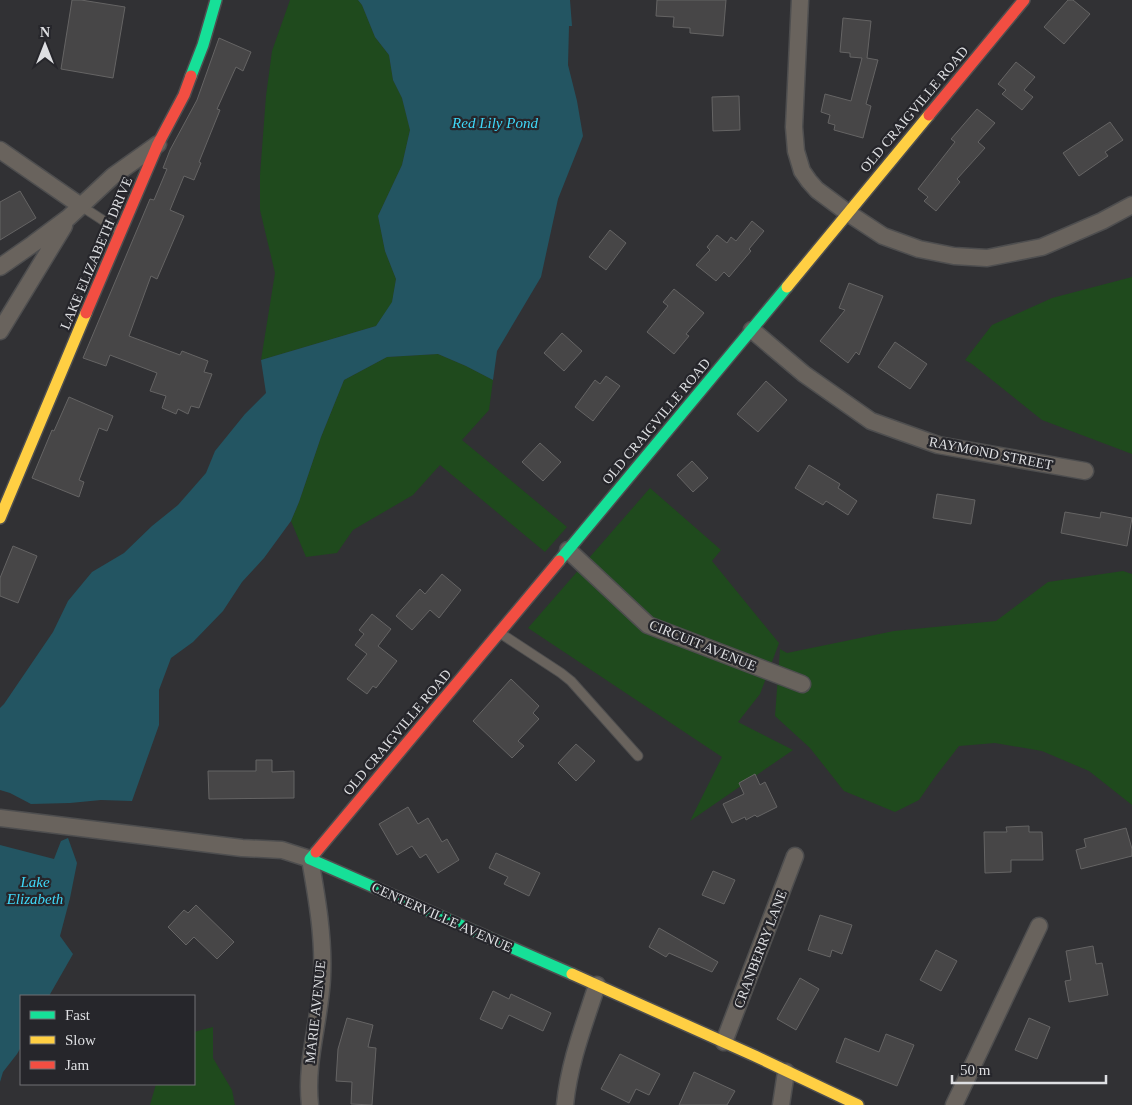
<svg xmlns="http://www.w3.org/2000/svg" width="1132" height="1105" viewBox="0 0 1132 1105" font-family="Georgia,serif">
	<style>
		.green { fill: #1f4a1d }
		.water { fill: #235562 }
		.building { fill: #474647; stroke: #656464 }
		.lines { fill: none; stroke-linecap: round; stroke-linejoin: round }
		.lane-casing { stroke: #4e4e4f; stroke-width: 11 }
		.street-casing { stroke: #4e4e4f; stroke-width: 19 }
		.fast-casing { stroke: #4e4e4f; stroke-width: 14 }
		.slow-casing { stroke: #4e4e4f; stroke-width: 14 }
		.jam-casing { stroke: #4e4e4f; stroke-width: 14 }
		.lane { stroke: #69635d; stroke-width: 9 }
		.street { stroke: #69635d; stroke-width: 16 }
		.fast { stroke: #16e098; stroke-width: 11 }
		.slow { stroke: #ffcf43; stroke-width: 11 }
		.jam { stroke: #f24e42; stroke-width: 11 }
		.labels { text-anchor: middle; stroke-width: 4.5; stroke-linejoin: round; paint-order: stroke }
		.street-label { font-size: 14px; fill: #dedfe2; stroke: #26262b }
		.water-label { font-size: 15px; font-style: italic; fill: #3fd9f9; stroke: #26262b }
	</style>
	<rect width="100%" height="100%" fill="#313134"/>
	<path class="green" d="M290 0H358L362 5 375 37 389 55 393 80 402 98 410 130 402 165 378 216 385 251 396 279 392 303 376 326 261 360 275 273 260 210V175L266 96 272 51Z
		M1132 277V454L1042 420 972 364 965 360 992 325 1052 298Z
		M438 354 466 366 493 380 489 410 462 440 567 527 545 552 440 465 413 495 353 530 337 553 306 557 291 521 299 502 321 437 344 380 387 357Z
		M650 488 721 550 712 561 779 643 760 694 738 722 793 750 690 821 722 757 528 628Z
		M1123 571 1132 574V805L1089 771 1042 751 995 743 959 746 935 777 919 800 895 812 844 791 810 748 775 716 780 649 787 653 894 631 996 621 1048 582Z
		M213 1027V1058L232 1090 235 1105H150L156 1084H194V1032Z"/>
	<path class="water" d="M358 0H570L572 26H569L568 65 577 101 583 136 558 199 541 277 497 351 493 380 466 366 438 354 387 357 344 380 321 437 299 502 291 521 264 558 242 582 223 611 193 642 171 658 159 690V725L132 801 101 800 70 803 31 804 10 793 0 790V708L4 704 53 632 68 601 92 572 124 553 152 526 178 505 206 473 215 451 245 414 266 393 261 360 376 326 392 302 396 279 385 251 378 216 402 165 410 130 402 98 393 80 389 55 375 37 362 5Z
		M68 838 77 863 70 898 60 936 73 954 49 996H21V1047L17 1054 3 1072 0 1082V845L54 859 61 841Z"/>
	<path class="building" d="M72 0H81L125 7 113 78 61 69Z
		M657 0H726L723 36 690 33V28L673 27 674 17 656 16Z
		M1068 0H1073L1090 14 1064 44 1044 27Z
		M843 18 871 21 867 58 878 60 866 104 871 106 863 138 834 130 835 125 828 123 830 115 821 112 825 94 851 101 862 58 850 57V53L840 52Z
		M219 38 251 52 243 71 236 67 217 109 220 110 199 162 201 163 194 180 184 176 170 210 184 216 157 279 151 276 129 336 180 355 182 351 208 361 204 372 212 374 199 408 191 406 188 414 178 409 176 414 162 408 166 396 150 391 157 373 110 355 106 366 83 358 150 199 154 200 167 169 163 168 170 150 197 100Z
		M1016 62 1035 77 1024 90 1033 97 1022 110 1002 94 1006 90 998 84Z
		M739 96 740 130 713 131 712 97Z
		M977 109 995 123 978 142 985 148 957 179 960 182 936 211 924 201 928 197 918 189 955 142 951 139Z
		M1110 122 1123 140 1105 152 1108 156 1079 176 1063 153Z
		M20 191 36 218 0 240V202Z
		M752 221 764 231 749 249 751 251 729 277 724 272 716 281 696 265 710 250 707 247 717 235 727 243 731 237 736 241Z
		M610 230 626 243 606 270 589 257Z
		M849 283 883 296 859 355 856 352 848 363 820 341 845 310 839 308Z
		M674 289 704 313 686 334 689 336 674 354 647 332 668 306 663 302Z
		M562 333 582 351 564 371 544 353Z
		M895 342 927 364 910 389 878 367Z
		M606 376 620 386 593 421 575 407 595 380 600 384Z
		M766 381 787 400 758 432 737 414Z
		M69 397 113 416 107 431 99 428 79 480 84 482 79 497 32 478 52 430 54 431Z
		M540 443 561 462 543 481 522 462Z
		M692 461 708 478 693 492 677 475Z
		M809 465 840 484 838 488 857 501 848 515 826 501 823 505 795 488Z
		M937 494 975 500 971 524 933 518Z
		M1065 512 1100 518 1101 512 1132 518 1127 546 1061 533Z
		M13 546 37 556 18 603 0 596V578Z
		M442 574 461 590 439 618 430 610 412 630 396 616 420 589 425 594Z
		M372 614 391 629 378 646 397 661 376 688 373 686 367 694 347 679 367 654 355 645 364 634 359 630Z
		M511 679 539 706 533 713 539 719 518 741 524 746 512 758 473 721Z
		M576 744 595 761 576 781 558 763Z
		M256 760H272V772L294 771V798L209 799 208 771H256Z
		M755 774 760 785 765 782 777 807 757 817 755 815 746 820 745 817 732 823 723 804 744 794 739 783Z
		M408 807 418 824 428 818 442 842 447 839 459 860 438 873 426 854 420 858 412 846 397 855 379 824Z
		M1029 826V832H1042L1043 860H1011V872L985 873 984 832H1007L1006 827Z
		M1126 828 1132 849V856L1081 869 1076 850 1086 847 1084 839Z
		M496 853 540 873 529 896 504 884 508 877 489 868Z
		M713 871 735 880 724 904 702 895Z
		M196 905 234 942 217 959 194 937 186 945 168 927 184 910 188 913Z
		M820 915 852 925 842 954 832 950 830 957 808 950Z
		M659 928 718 962 712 972 669 953 666 957 649 947Z
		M1093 946 1096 964 1102 963 1108 995 1069 1002 1065 981 1071 980 1066 951Z
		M936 950 957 961 941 991 920 980Z
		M800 978 819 989 796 1030 777 1019Z
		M493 991 509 999 511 994 551 1013 543 1031 509 1015 502 1029 480 1019Z
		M347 1018 373 1025 368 1047 376 1048 372 1105 351 1104 352 1082 336 1081 338 1049Z
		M1029 1018 1050 1027 1037 1059 1015 1050Z
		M886 1034 914 1045 897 1086 836 1062 845 1038 879 1052Z
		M620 1054 660 1074 649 1095 636 1089 629 1103 601 1089Z
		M694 1072 735 1091 727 1105H679Z"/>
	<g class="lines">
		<g class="lane-casing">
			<path id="lane" d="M81 206 121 232
				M500 633 561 673 571 681 638 756"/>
		</g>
		<g class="street-casing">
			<path id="street" d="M800 0 794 127 796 151 802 171 809 181 817 190 848 213 883 236 919 249 954 256 987 258 1042 247 1102 221 1132 205
				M0 150 81 206
				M0 267 33 244 68 218 113 176 158 144
				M752 330 804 374 871 421 938 445 1085 471
				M0 331 64 226
				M568 550 648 625 802 684
				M0 818 242 848 282 850 310 859C317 898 324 938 322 978 320 1021 305 1062 310 1105
				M724 1042 795 856
				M565 1105C569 1063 584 1025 597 985
				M781 1105 786 1072
				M954 1105 1039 926"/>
		</g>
		<g class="fast-casing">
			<path id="fast" d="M191 76 203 45 216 0
				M559 561 787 287
				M316 852 310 859 572 974"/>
		</g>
		<g class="slow-casing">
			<path id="slow" d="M787 287 929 115
				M0 518 86 313
				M572 974 755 1056 858 1105"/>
		</g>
		<g class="jam-casing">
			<path id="jam" d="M929 115 1024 0
				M86 313 158 144 184 95 191 76
				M316 852 559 561"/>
		</g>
		<use href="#lane" class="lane"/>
		<use href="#street" class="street"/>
		<use href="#fast" class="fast"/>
		<use href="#slow" class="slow"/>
		<use href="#jam" class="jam"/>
	</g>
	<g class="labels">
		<g class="street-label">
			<text transform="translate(914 109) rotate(-50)" y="5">OLD CRAIGVILLE ROAD</text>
			<text transform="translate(96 253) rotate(-67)" y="5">LAKE ELIZABETH DRIVE</text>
			<text transform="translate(656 421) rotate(-50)" y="5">OLD CRAIGVILLE ROAD</text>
			<text transform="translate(991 453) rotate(11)" y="5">RAYMOND STREET</text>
			<text transform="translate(703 645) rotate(22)" y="5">CIRCUIT AVENUE</text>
			<text transform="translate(397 732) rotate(-50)" y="5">OLD CRAIGVILLE ROAD</text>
			<text transform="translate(442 917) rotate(24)" y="5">CENTERVILLE AVENUE</text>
			<text transform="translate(760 949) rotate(-69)" y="5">CRANBERRY LANE</text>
			<text transform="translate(315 1012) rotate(-84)" y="5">MARIE AVENUE</text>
		</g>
		<g class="water-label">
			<text x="495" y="128">Red Lily Pond</text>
			<text x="35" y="887">Lake<tspan x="35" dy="17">Elizabeth</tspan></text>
		</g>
	</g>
	<rect x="20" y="995" width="175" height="90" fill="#26262b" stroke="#707074"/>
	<rect x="30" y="1011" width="25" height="8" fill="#16e098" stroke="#707074"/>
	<text x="65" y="1020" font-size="15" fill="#dedfe2">Fast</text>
	<rect x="30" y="1036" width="25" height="8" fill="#ffcf43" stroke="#707074"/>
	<text x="65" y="1045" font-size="15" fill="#dedfe2">Slow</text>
	<rect x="30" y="1061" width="25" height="8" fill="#f24e42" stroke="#707074"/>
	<text x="65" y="1070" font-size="15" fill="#dedfe2">Jam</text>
	<g transform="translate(45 45)" stroke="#26262b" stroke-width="4" paint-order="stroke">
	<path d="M0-4L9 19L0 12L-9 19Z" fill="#dedfe2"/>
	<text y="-8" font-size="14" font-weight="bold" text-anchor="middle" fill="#dedfe2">N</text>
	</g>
	<path d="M952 1075v8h154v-8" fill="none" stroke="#dedfe2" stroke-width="2.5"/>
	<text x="960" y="1075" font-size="15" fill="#dedfe2" stroke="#26262b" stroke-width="4" paint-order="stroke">50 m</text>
</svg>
